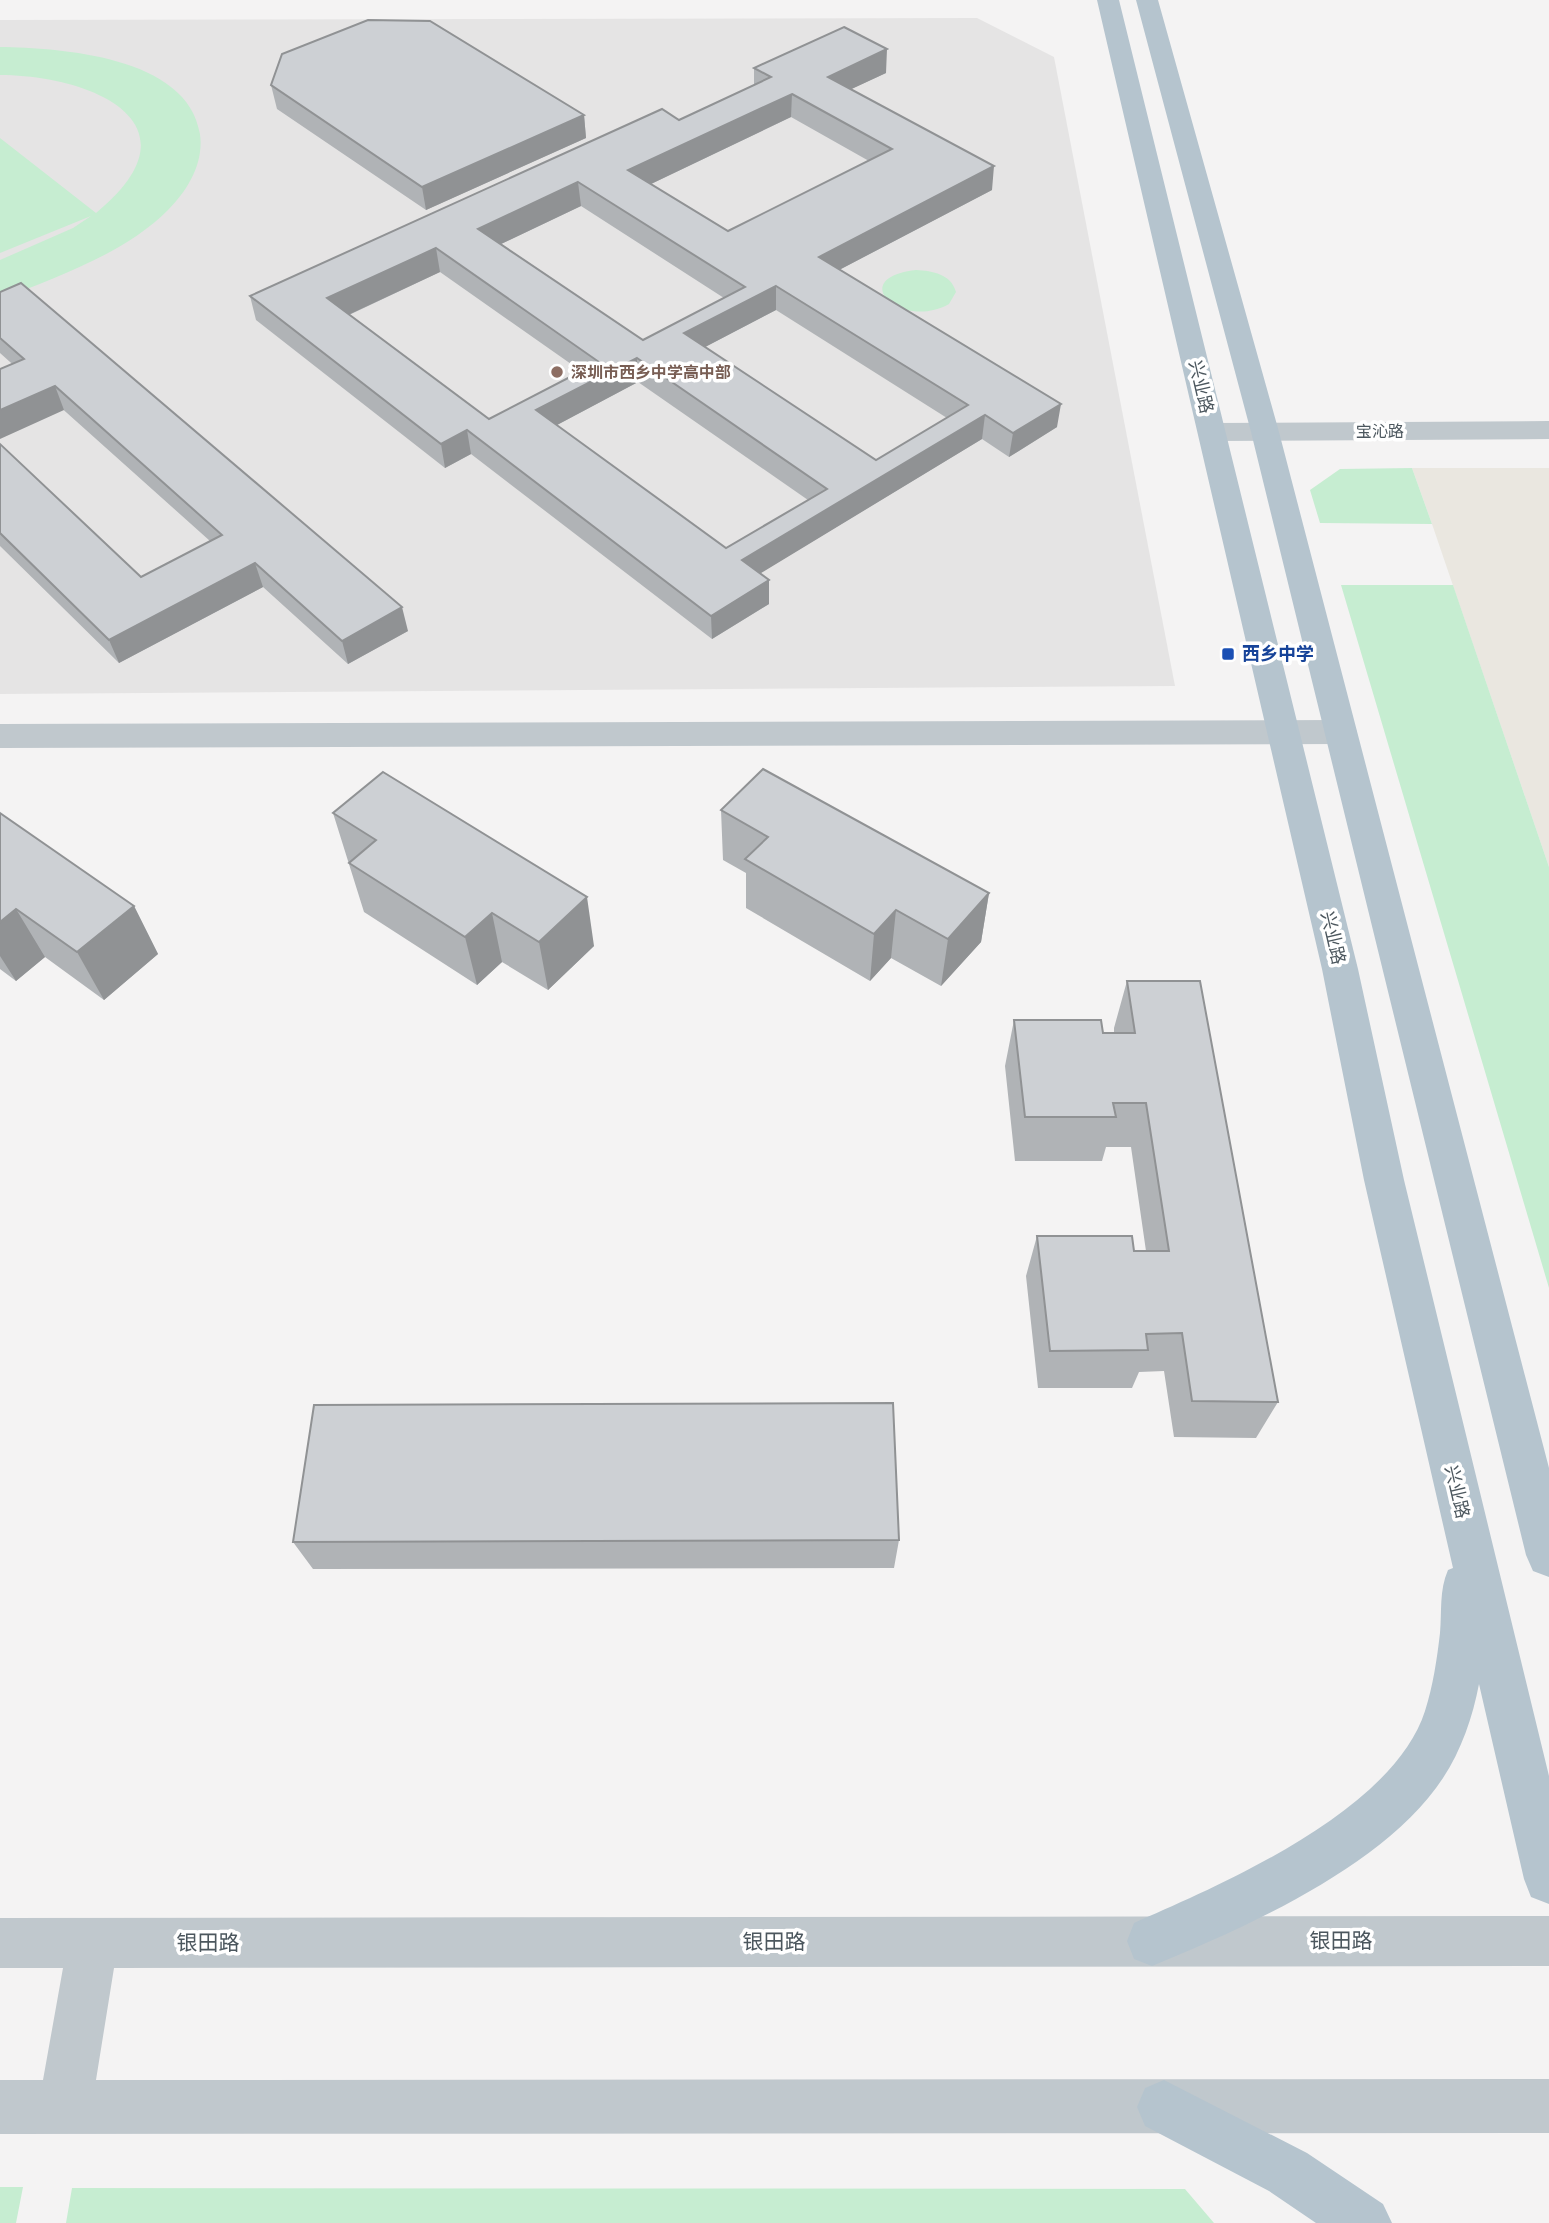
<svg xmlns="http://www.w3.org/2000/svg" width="1549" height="2223" viewBox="0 0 1549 2223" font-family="Montserrat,'Noto Sans SC',sans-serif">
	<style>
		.commercial { fill: #eae7e0 }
		.education { fill: #e5e4e4 }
		.green { fill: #c6edd1 }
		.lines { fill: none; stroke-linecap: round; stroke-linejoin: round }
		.minor { fill: #c0c8cd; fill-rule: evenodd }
		.major { fill: #b5c4ce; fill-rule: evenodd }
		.wall { fill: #b0b3b6; fill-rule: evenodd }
		.shaded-wall { fill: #909294 }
		.building { fill: #cdd0d4; stroke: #909294; stroke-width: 2; fill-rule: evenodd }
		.education-dot { fill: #8d6e63; stroke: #fff; stroke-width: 2.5 }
		.transit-dot { fill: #1a4fb4; stroke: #fff; stroke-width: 2.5 }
		.labels { text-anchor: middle; stroke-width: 7; stroke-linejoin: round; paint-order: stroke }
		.far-education-label { font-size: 16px; font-weight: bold; fill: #785e54; stroke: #fff; text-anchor: start }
		.far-street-label { font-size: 16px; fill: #4c575e; stroke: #fff }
		.street-label { font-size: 18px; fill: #4c575e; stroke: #fff }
		.transit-label { font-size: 18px; font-weight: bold; fill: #164399; stroke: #fff; text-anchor: start }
		.near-street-label { font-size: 21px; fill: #4c575e; stroke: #fff }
	</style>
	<rect width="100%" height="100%" fill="#f4f3f3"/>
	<path class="commercial" d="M1412 468H1549V867L1432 524Z"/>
	<path class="education" d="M977 18 1054 57 1175 686 0 694V20Z"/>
	<path class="green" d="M0 47C60 48 188 56 200 134 204 163 188 190 168 210 123 255 57 276 0 300V260L73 228 91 216 0 253V138L96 213C206 123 90 75 0 75Z
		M916 270C933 271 951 274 956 292L949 304C901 331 845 278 916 270Z
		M1412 468 1432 524 1320 523 1310 490 1340 469Z
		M1341 585H1453L1549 867V1288Z
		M0 2187H23L16 2223H0Z
		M72 2188 1185 2189 1214 2223H66Z"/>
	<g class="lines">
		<path class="minor" d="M1549 421V439L1212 441 1202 438 1198 432 1202 426 1212 423Z
			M1341 720 1353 724 1357 732 1353 740 1341 744 0 748V724Z
			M1549 1916V1966L114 1968 96 2080 1549 2079V2133L0 2134V2080H43L63 1968H0V1918Z"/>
		<path class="major" d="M1097 0H1119L1358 969 1404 1180 1549 1776V1904L1531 1897 1524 1879 1479 1684C1473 1716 1461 1751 1443 1778 1385 1866 1247 1927 1152 1966L1134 1959 1127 1941 1134 1923C1223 1884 1393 1811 1425 1711 1433 1686 1437 1659 1440 1633 1442 1611 1439 1591 1448 1570L1453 1568 1364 1180 1322 969Z
			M1136 0H1158L1279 432 1549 1468V1577L1533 1571 1526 1555 1251 432Z
			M1164 2080 1307 2153 1383 2204 1392 2223H1316L1269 2191 1145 2126 1137 2107 1145 2088Z"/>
	</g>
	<path class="wall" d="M754 68 886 73 851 89 992 190 839 270 1057 427 1009 457 982 439 760 573 769 604 712 639 471 454 445 468 256 320 250 296 679 120 754 85ZM791 117 869 161 728 231 651 184ZM581 206 724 298 643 340 501 244ZM440 272 581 371 489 419 349 315ZM776 310 947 418 876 460 705 347ZM638 382 808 500 726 548 557 425Z
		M271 85 584 115 586 138 426 210 277 109Z
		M0 292 408 631 348 664 263 587 119 663 0 546V444L141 577 210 541 0 353Z
		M721 810 989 893 981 942 941 986 891 958 870 981 746 908V873L723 860Z
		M0 813 134 906 158 954 104 1000 45 957 16 981 0 969Z
		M333 813 594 946 548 990 502 962 477 985 364 912Z
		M1127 981 1278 1402 1256 1438 1174 1437 1164 1371 1139 1372 1132 1388H1038L1026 1276 1037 1236 1134 1251H1146L1131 1147H1106L1102 1161H1015L1005 1066 1014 1020 1103 1033H1114V1028Z
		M899 1540 894 1568 313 1569 293 1542Z"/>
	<path class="shaded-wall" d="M887 49 886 73 828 100V77Z
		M792 94 791 117 630 194 628 170Z
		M584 115 586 138 426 210 422 187Z
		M994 166 992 190 818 281 819 257Z
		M578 182 581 206 482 253 478 229Z
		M436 248 440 272 333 322 327 298Z
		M776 286V310L686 357 684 333Z
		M637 358 638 382 540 434 536 410Z
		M55 386 64 410 0 439V410Z
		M1061 404 1057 427 1009 457 1013 433Z
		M985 415 982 439 743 584 742 560Z
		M467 430 471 454 445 468 441 444Z
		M255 563 263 587 119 663 109 640Z
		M769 580V604L712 639 711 616Z
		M402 607 408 631 348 664 342 641Z
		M989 893 981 942 941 986 948 939Z
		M587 897 594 946 548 990 539 942Z
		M134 906 158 954 104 1000 77 952Z
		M16 909 45 957 16 981 0 956V922Z
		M896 910 891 958 870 981 874 934Z
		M492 913 502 962 477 985 465 937Z"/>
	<path class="building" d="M368 20 430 21 584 115 422 187 271 85 282 54Z
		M844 27 887 49 828 77 994 166 819 257 1061 404 1013 433 985 415 742 560 769 580 711 616 467 430 441 444 250 296 662 109 679 120 771 77 754 68ZM792 94 892 149 728 231 628 170ZM578 182 745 287 643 340 478 229ZM436 248 599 362 489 419 327 298ZM776 286 968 405 876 460 684 333ZM637 358 827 489 726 548 536 410Z
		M21 283 402 607 342 641 255 563 109 640 0 533V444L141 577 222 535 55 386 0 410V369L24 359 0 338V292Z
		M763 769 989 893 948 939 896 910 874 934 745 859 768 837 721 810Z
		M383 772 587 897 539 942 492 913 465 937 349 863 376 840 333 813Z
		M0 813 134 906 77 952 16 909 0 922Z
		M1127 981H1200L1278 1402 1192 1401 1182 1333 1146 1334 1148 1350 1050 1351 1037 1236H1132L1134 1251H1169L1146 1103H1113L1116 1117H1025L1014 1020H1101L1103 1033H1135Z
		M893 1403 899 1540 293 1542 314 1405Z"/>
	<circle class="education-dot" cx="557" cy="372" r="7"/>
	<rect class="transit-dot" x="1221" y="647" width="14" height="14" rx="3.5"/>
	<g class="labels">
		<g class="far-education-label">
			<text x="571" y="378">深圳市西乡中学高中部</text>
		</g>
		<g class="far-street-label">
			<text x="1380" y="437">宝沁路</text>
		</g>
		<g class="street-label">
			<text transform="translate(1201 387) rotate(77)" y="6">兴业路</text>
			<text transform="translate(1333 938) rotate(77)" y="6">兴业路</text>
			<text transform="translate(1457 1492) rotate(77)" y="6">兴业路</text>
		</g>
		<g class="transit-label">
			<text x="1242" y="660">西乡中学</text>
		</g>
		<g class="near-street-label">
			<text x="1341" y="1948">银田路</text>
			<text x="774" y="1949">银田路</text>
			<text x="208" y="1950">银田路</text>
		</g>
	</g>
</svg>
